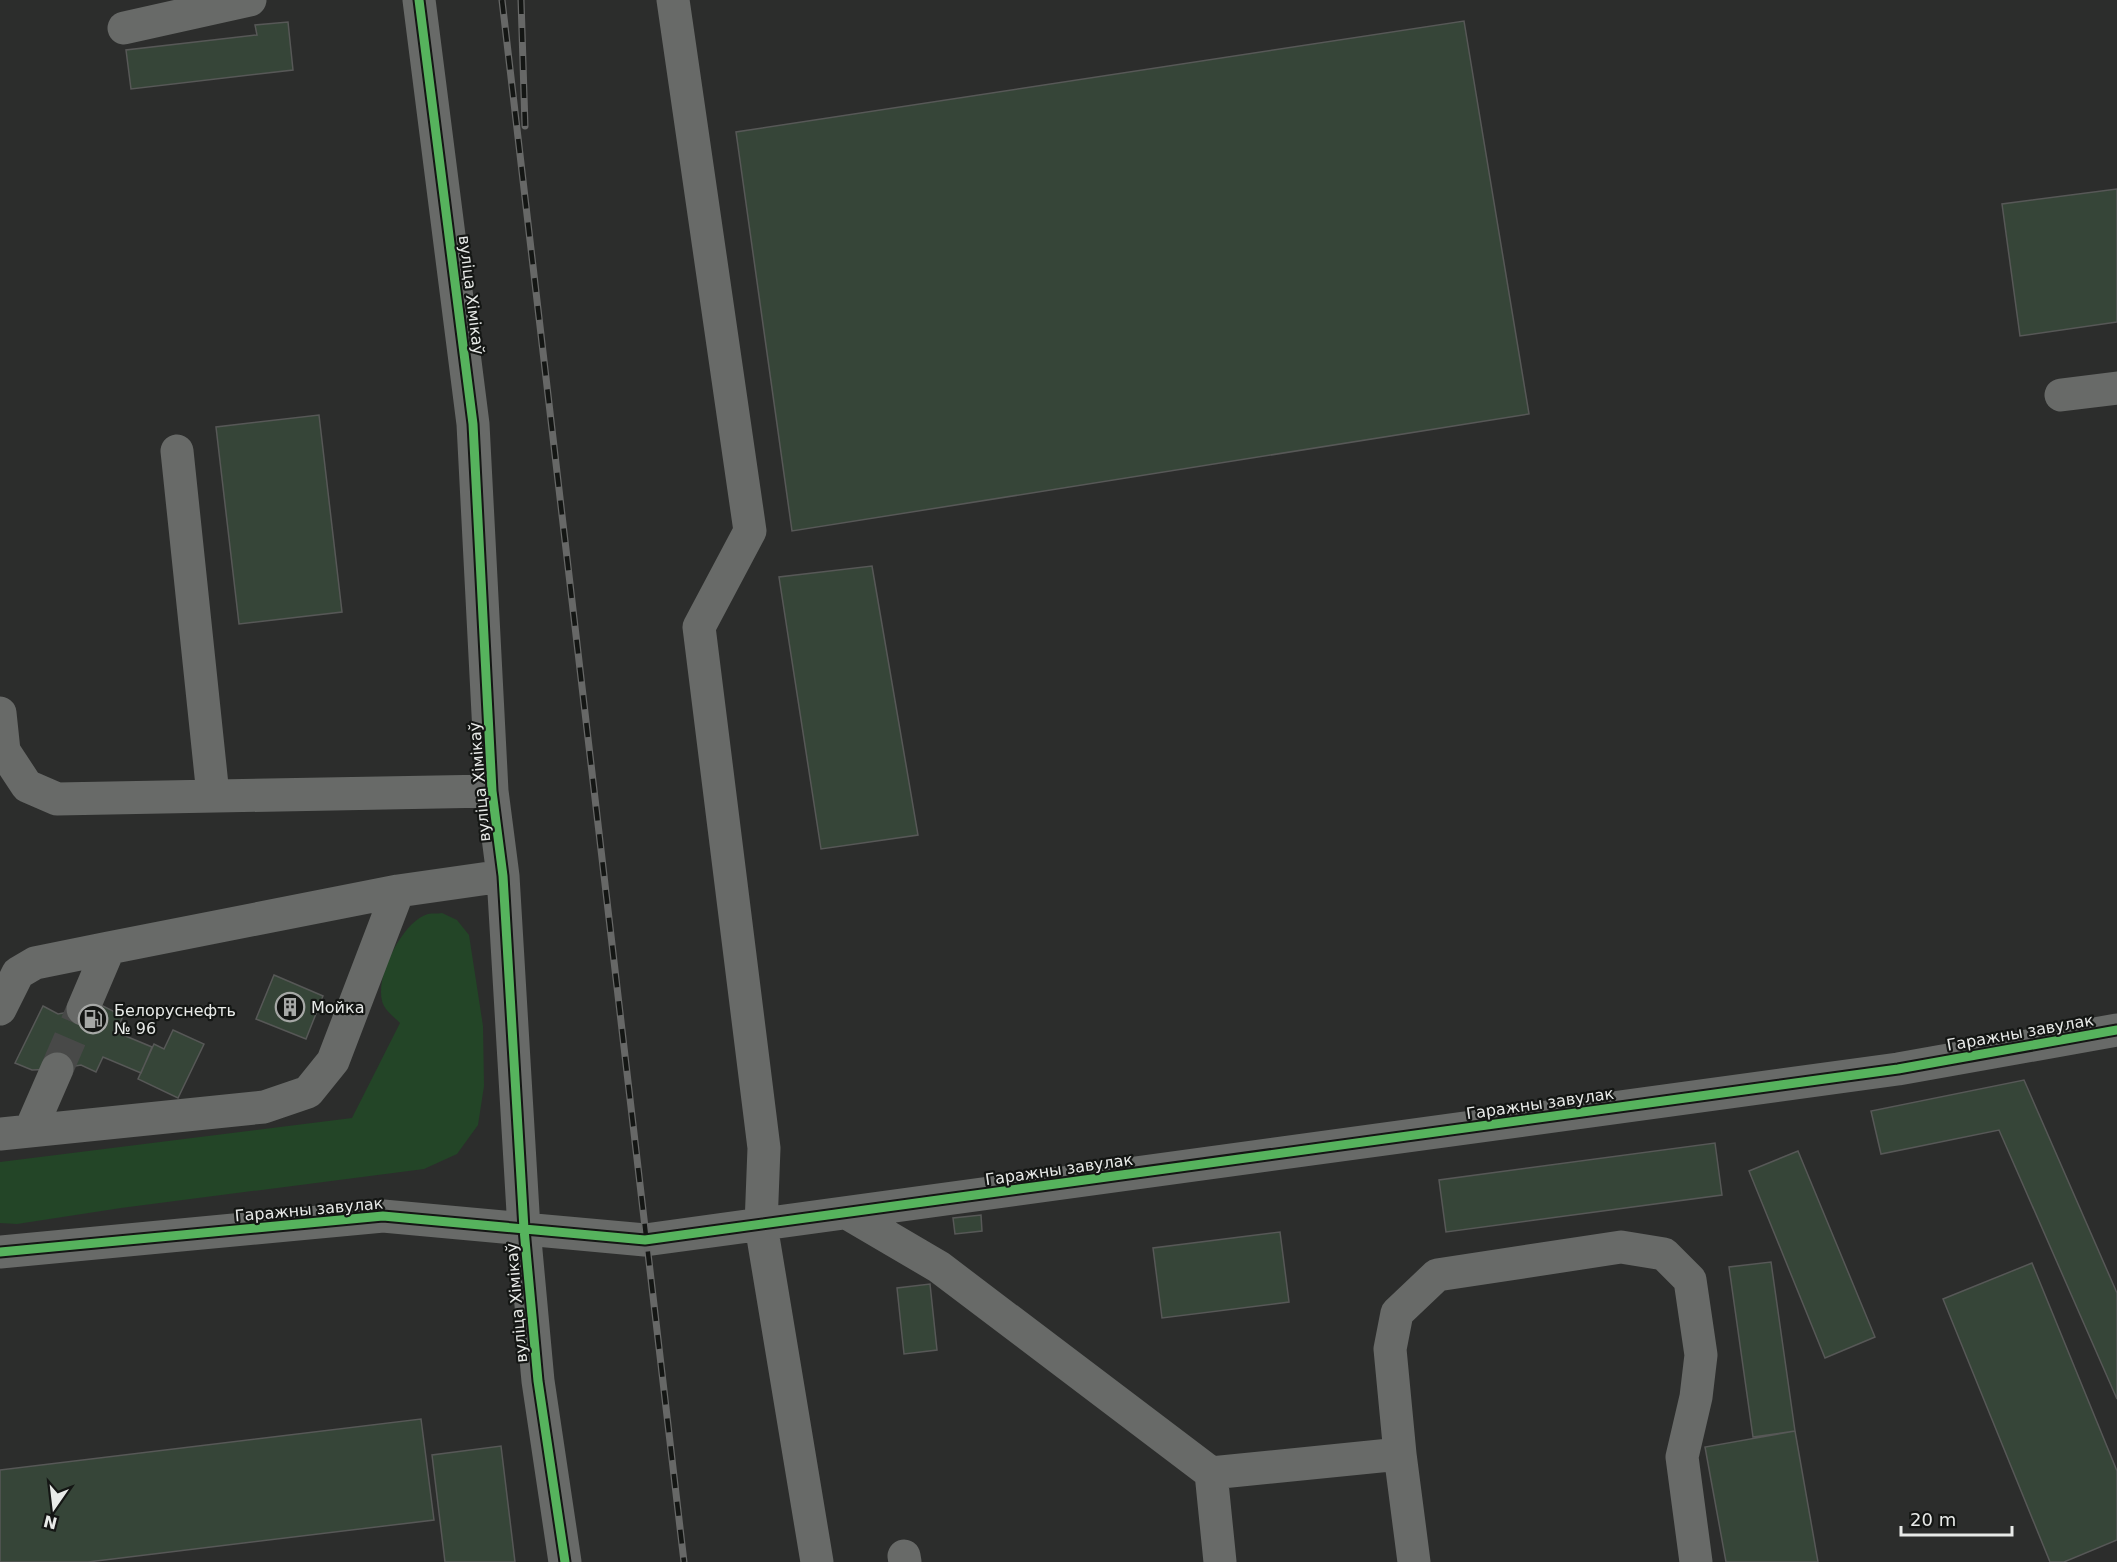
<svg xmlns="http://www.w3.org/2000/svg" width="2117" height="1562" viewBox="0 0 2117 1562" font-family="'DejaVu Sans',sans-serif">
	<style>
		.green { fill: #234527 }
		.building { fill: #364538; stroke: #575857; stroke-width: 1.5 }
		.lines { fill: none; stroke-linecap: round; stroke-linejoin: round }
		.minor-tunnel { stroke: #484948; stroke-width: 33; stroke-dasharray: 33 16; stroke-linecap: butt }
		.minor { stroke: #686a68; stroke-width: 33 }
		.rail-casing { stroke: #676867; stroke-width: 7 }
		.rail { stroke: #141614; stroke-width: 4.5; stroke-dasharray: 14; stroke-linecap: butt }
		.cycleway-casing { stroke: #141614; stroke-width: 13 }
		.cycleway { stroke: #56b35d; stroke-width: 9 }
		.labels { text-anchor: middle; stroke-width: 4.5; stroke-linejoin: round; paint-order: stroke }
		.street-label { font-size: 16px; fill: #e8eae8; stroke: #141614 }
		.poi-label { font-size: 16px; fill: #e8eae8; stroke: #141614; text-anchor: start }
	</style>
	<rect width="100%" height="100%" fill="#2c2d2c"/>
	<path class="green" d="M442 913 457 920 469 935 483 1026 484 1086 478 1125 457 1154 424 1169 121 1208 17 1224 0 1223V1162L352 1118 400 1023C395 1018 387 1012 384 1006 371 982 403 920 428 914 432 913 438 914 442 913Z"/>
	<path class="building" d="M1464 21 1529 414 792 531 736 132Z
		M288 22 293 70 131 89 126 50 257 35 255 25Z
		M2117 189V322L2020 336 2002 204Z
		M319 415 342 612 239 624 216 427Z
		M872 566 918 835 821 849 779 577Z
		M274 975 323 996 306 1039 256 1019Z
		M43 1006 58 1014 103 1006 123 1016 116 1032 152 1047 141 1073 103 1057 96 1072 81 1065 57 1069 32 1070 15 1063Z
		M173 1030 204 1044 178 1098 138 1079 154 1044 164 1049Z
		M2024 1080 2117 1293V1399L1999 1130 1881 1154 1871 1111Z
		M1715 1143 1722 1195 1446 1232 1439 1180Z
		M1798 1151 1875 1337 1825 1358 1749 1171Z
		M981 1215 982 1231 955 1234 953 1218Z
		M1280 1232 1289 1302 1162 1318 1153 1248Z
		M1771 1262 1795 1431 1753 1437 1729 1267Z
		M2032 1263 2117 1471V1540L2064 1562H2050L1943 1299Z
		M930 1284 937 1350 904 1354 897 1288Z
		M421 1419 434 1520 88 1562H0V1470Z
		M1795 1431 1818 1562H1726L1705 1447Z
		M501 1446 515 1562H445L432 1455Z"/>
	<g class="lines">
		<path class="minor-tunnel" d="M57 1069 83 1009"/>
		<path class="minor" d="M419 0 473 424 492 791 503 876 524 1229 538 1381 565 1562
			M673 0 750 531 699 627 764 1148 761 1225 817 1562
			M124 28 250 0
			M2061 395 2117 388
			M177 451 213 795
			M0 713 4 751 27 786 57 799 492 791
			M0 1009 18 973 35 963 109 948
			M83 1009 109 948 398 891 503 876
			M30 1131 57 1069
			M0 1134 264 1107 308 1092 333 1061 398 891
			M847 1213 939 1267 1211 1473 1220 1562
			M0 1252 383 1216 645 1240 1898 1069 2117 1030
			M1400 1454 1414 1562
			M1211 1473 1400 1454 1390 1349 1397 1313 1437 1275 1621 1247 1664 1254 1690 1280 1701 1355 1696 1397 1682 1457 1696 1562
			M904 1556 905 1562"/>
		<g class="rail-casing">
			<path id="rail" d="M502 0 684 1562
				M521 0 525 126"/>
		</g>
		<use href="#rail" class="rail"/>
		<g class="cycleway-casing">
			<path id="cycleway" d="M419 0 473 424 492 791 503 876 524 1229 538 1381 565 1562
				M0 1252 383 1216 645 1240 1898 1069 2117 1030"/>
		</g>
		<use href="#cycleway" class="cycleway"/>
	</g>
	<defs>
		<g id="building-ring" transform="scale(1.5)"><circle r="9.5" fill="#141614" stroke="#a6a8a6" stroke-width="1.5"/><path d="M-4-6H4V6H1V3H-1V6H-4ZM-2.5-4.3h1.7v1.8h-1.7ZM.8-4.3h1.7v1.8H.8ZM-2.5-1h1.7V.8h-1.7ZM.8-1h1.7V.8H.8Z" fill="#a6a8a6"/></g>
		<g id="fuel-ring" transform="scale(1.5)"><circle r="9.5" fill="#141614" stroke="#a6a8a6" stroke-width="1.5"/><path d="M-5.5-6h7V0h2V4h1.3V-2.5L3-4.5l.8-.8L6-3V5H2.5V1h-1V6h-7ZM-4.2-4.7v3.2H.2V-4.7Z" fill="#a6a8a6"/></g>
	</defs>
	<g fill-rule="evenodd">
		<use href="#building-ring" x="290" y="1007"/>
		<use href="#fuel-ring" x="93" y="1019"/>
	</g>
	<g class="labels">
		<g class="street-label">
			<text transform="translate(472 295) rotate(83)" y="6">вуліца Хімікаў</text>
			<text transform="translate(479 782) rotate(-95)" y="6">вуліца Хімікаў</text>
			<text transform="translate(2020 1032) rotate(-10)" y="6">Гаражны завулак</text>
			<text transform="translate(1540 1103) rotate(-8)" y="6">Гаражны завулак</text>
			<text transform="translate(1059 1169) rotate(-8)" y="6">Гаражны завулак</text>
			<text transform="translate(309 1209) rotate(-5)" y="6">Гаражны завулак</text>
			<text transform="translate(516 1303) rotate(-95)" y="6">вуліца Хімікаў</text>
		</g>
		<g class="poi-label">
			<text x="311" y="1013">Мойка</text>
			<text x="114" y="1016">Белоруснефть<tspan x="114" dy="18">№ 96</tspan></text>
		</g>
	</g>
	<g transform="translate(54 1508) rotate(194)" stroke="#141614" stroke-width="4.5" paint-order="stroke">
	<path d="M0-4.5L10 22L0 15L-10 22Z" fill="#e8eae8"/>
	<text y="-9" font-size="16" font-weight="bold" text-anchor="middle" fill="#e8eae8">N</text>
	</g>
	<path d="M1901 1526v9h111v-9" fill="none" stroke="#e8eae8" stroke-width="3"/>
	<text x="1910" y="1526" font-size="18" fill="#e8eae8" stroke="#141614" stroke-width="4.5" paint-order="stroke">20 m</text>
</svg>
